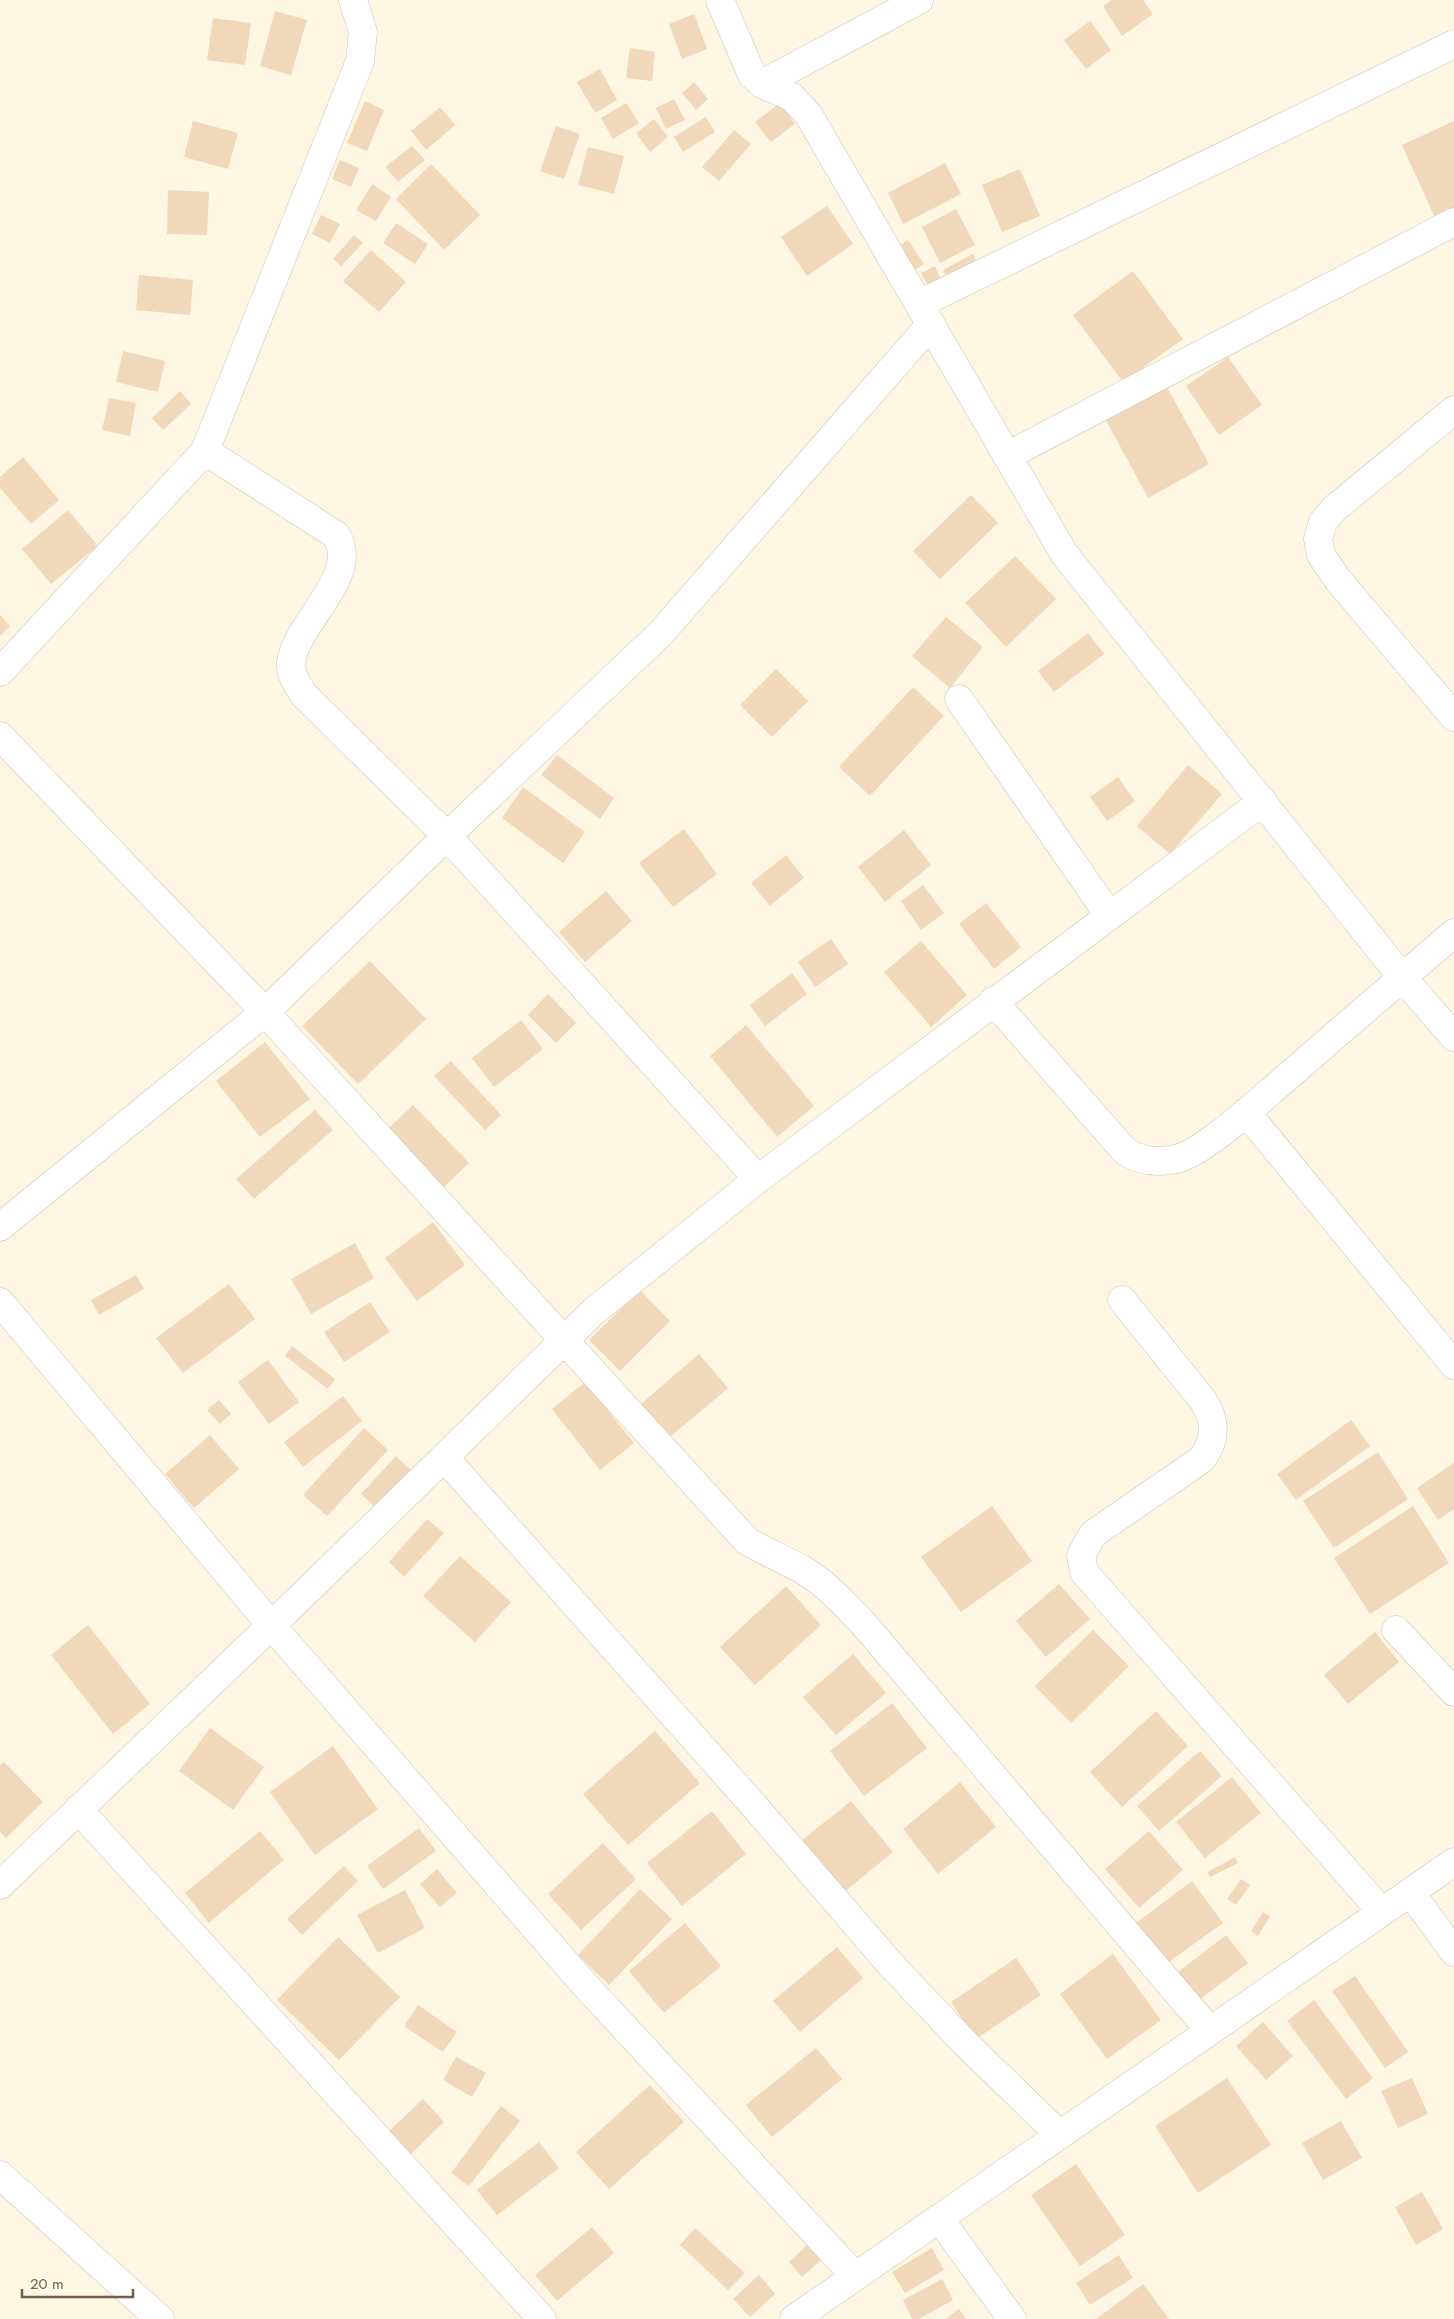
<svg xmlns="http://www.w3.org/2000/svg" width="1454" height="2319" viewBox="0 0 1454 2319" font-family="Jost,sans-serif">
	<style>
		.building { fill: #f2d8ba }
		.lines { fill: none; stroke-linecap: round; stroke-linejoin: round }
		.street-casing { stroke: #d0c1ac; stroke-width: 29 }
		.street { stroke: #fff; stroke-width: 28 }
	</style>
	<rect width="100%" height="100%" fill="#fcf6e3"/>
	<path class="building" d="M1112 0H1143L1153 14 1122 36 1103 6Z
		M275 11 307 20 291 75 260 66Z
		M694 14 707 49 682 59 669 24Z
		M213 18 251 23 245 65 207 60Z
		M1090 21 1111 50 1086 69 1064 40Z
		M630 48 655 52 652 81 626 78Z
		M600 69 617 100 595 113 577 82Z
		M694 82 708 99 696 110 682 93Z
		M674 99 685 120 666 129 656 108Z
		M365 101 384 110 367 151 347 143Z
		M626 103 639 123 613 139 601 118Z
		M780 103 795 124 771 142 755 122Z
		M440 107 455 125 426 150 411 131Z
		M706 117 715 132 683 152 674 137Z
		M654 119 668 137 650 152 636 133Z
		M193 121 238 133 228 169 184 157Z
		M1454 121V210L1435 218 1402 145Z
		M556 126 580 134 564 179 540 171Z
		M734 130 751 144 719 181 702 167Z
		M412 146 425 160 398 182 385 167Z
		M588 147 624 156 614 194 578 185Z
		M340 160 359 168 351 187 332 179Z
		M945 163 961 194 903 224 888 193Z
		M431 164 480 215 444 250 396 199Z
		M1020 169 1040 216 1002 232 982 185Z
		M372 184 391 197 376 221 356 210Z
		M168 190 209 192 207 235 167 234Z
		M827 206 853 244 807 276 781 237Z
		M956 209 975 245 940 263 922 227Z
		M321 215 340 224 330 243 312 234Z
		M396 223 428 244 415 264 383 243Z
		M354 235 363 243 341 266 333 259Z
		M908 240 924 264 908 274 893 251Z
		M371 250 406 282 379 312 343 281Z
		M973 254 980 268 950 284 943 270Z
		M935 266 941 280 928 286 921 273Z
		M1133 271 1183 339 1123 382 1073 315Z
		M139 275 193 280 190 315 136 310Z
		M123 351 165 361 158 392 116 382Z
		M1228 357 1262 405 1219 435 1186 386Z
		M1167 387 1209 464 1148 498 1106 420Z
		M180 391 191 404 163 430 152 418Z
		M109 398 136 403 130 436 102 430Z
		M23 457 59 500 31 524 0 488V477Z
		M971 495 998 523 940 579 913 551Z
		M68 510 98 546 51 584 22 549Z
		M1015 556 1056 599 1006 647 965 603Z
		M0 615 10 626 0 636Z
		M946 617 983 647 950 688 912 656Z
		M1088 633 1104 654 1054 692 1038 671Z
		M776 669 808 701 772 737 740 705Z
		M913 687 944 716 870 796 839 767Z
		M557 755 614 798 600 819 541 775Z
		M1188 765 1222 794 1170 854 1137 826Z
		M1118 777 1135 801 1107 821 1090 797Z
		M523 787 585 832 563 863 502 818Z
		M684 829 717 874 673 907 639 863Z
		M904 830 931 865 885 902 858 867Z
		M786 855 804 878 770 906 751 883Z
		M923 885 944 913 921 930 901 901Z
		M606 891 632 921 585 962 559 932Z
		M986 903 1021 947 994 969 959 924Z
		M831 939 848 964 815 987 798 962Z
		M921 941 967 995 931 1027 884 972Z
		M370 961 426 1019 358 1084 302 1026Z
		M792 973 807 994 765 1026 750 1005Z
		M548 994 576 1023 556 1043 528 1015Z
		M521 1020 543 1049 494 1087 472 1058Z
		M746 1025 814 1106 777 1137 710 1056Z
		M265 1042 310 1099 260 1137 216 1081Z
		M451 1061 501 1115 485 1130 434 1076Z
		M413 1105 469 1163 443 1188 387 1130Z
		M315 1110 333 1130 254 1199 236 1179Z
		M433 1222 465 1265 417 1301 385 1258Z
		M355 1243 374 1278 311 1314 291 1279Z
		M136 1275 144 1289 99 1315 91 1300Z
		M229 1284 255 1319 183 1373 156 1338Z
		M640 1290 670 1321 620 1371 589 1340Z
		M370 1302 390 1332 344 1362 324 1332Z
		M292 1346 335 1379 328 1389 285 1356Z
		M699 1354 728 1388 670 1437 641 1404Z
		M268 1360 299 1402 269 1424 238 1382Z
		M585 1382 634 1443 600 1470 552 1409Z
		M343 1396 362 1421 303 1467 284 1442Z
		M219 1400 231 1414 220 1424 207 1410Z
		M1351 1420 1370 1446 1296 1500 1277 1474Z
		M364 1428 388 1450 327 1516 303 1495Z
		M210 1435 239 1469 194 1508 165 1474Z
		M1378 1452 1408 1499 1334 1548 1303 1501Z
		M396 1456 411 1470 376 1508 361 1494Z
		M1454 1463V1509L1438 1520 1417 1488Z
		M992 1506 1032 1561 961 1612 921 1557Z
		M1413 1506 1449 1563 1370 1614 1334 1558Z
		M427 1519 444 1533 404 1577 389 1562Z
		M460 1556 511 1602 475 1642 423 1596Z
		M1059 1584 1090 1619 1046 1657 1016 1621Z
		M786 1586 821 1625 755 1685 720 1647Z
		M88 1625 150 1704 113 1734 51 1655Z
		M1093 1630 1129 1666 1071 1723 1035 1686Z
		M1375 1632 1399 1662 1348 1704 1324 1675Z
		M853 1654 886 1693 836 1735 803 1697Z
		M892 1703 927 1748 864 1796 830 1751Z
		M1156 1711 1188 1746 1122 1807 1090 1772Z
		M210 1728 264 1767 233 1810 179 1771Z
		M655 1731 700 1783 628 1845 583 1794Z
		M333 1746 378 1809 315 1855 270 1792Z
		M1200 1751 1222 1776 1159 1831 1137 1806Z
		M4 1762 43 1802 6 1838 0 1832V1765Z
		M1232 1777 1261 1813 1205 1858 1176 1822Z
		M960 1782 996 1827 938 1874 903 1829Z
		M851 1801 893 1852 843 1893 801 1841Z
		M712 1811 746 1854 682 1906 647 1863Z
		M419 1828 436 1851 383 1889 367 1866Z
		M260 1831 284 1860 209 1923 185 1893Z
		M1149 1831 1183 1870 1139 1908 1105 1869Z
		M603 1843 636 1879 581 1930 548 1894Z
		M1235 1857 1238 1863 1210 1877 1207 1872Z
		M344 1866 358 1881 302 1935 287 1919Z
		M437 1869 457 1893 440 1907 420 1884Z
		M1241 1879 1250 1885 1236 1905 1227 1899Z
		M1192 1881 1223 1923 1162 1967 1132 1926Z
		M640 1889 672 1919 609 1985 578 1955Z
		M405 1890 425 1928 378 1953 357 1915Z
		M1263 1912 1270 1916 1258 1936 1251 1931Z
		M685 1923 721 1966 664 2013 629 1971Z
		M1226 1935 1248 1963 1199 2000 1178 1972Z
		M338 1937 400 1997 339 2060 277 2000Z
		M837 1947 863 1978 800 2032 773 2001Z
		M1113 1954 1161 2020 1107 2059 1060 1994Z
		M1016 1958 1041 1995 976 2039 951 2002Z
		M1355 1976 1408 2052 1385 2068 1332 1991Z
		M1314 2000 1373 2078 1346 2099 1287 2021Z
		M418 2005 457 2032 443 2052 404 2026Z
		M1263 2022 1293 2056 1266 2080 1236 2046Z
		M816 2048 842 2079 772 2137 746 2105Z
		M456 2057 486 2073 472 2097 443 2080Z
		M1227 2078 1271 2145 1198 2193 1155 2126Z
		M1412 2078 1428 2114 1398 2128 1381 2091Z
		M650 2085 684 2122 609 2189 576 2152Z
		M423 2099 444 2122 409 2156 387 2133Z
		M501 2106 520 2121 469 2186 451 2173Z
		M1341 2121 1362 2158 1323 2180 1302 2143Z
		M539 2142 559 2168 497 2215 477 2190Z
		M1076 2164 1125 2235 1080 2266 1031 2195Z
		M1422 2192 1443 2229 1416 2245 1395 2207Z
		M592 2227 614 2253 557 2301 535 2275Z
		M695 2228 745 2273 728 2290 680 2245Z
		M807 2245 821 2260 802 2277 789 2262Z
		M932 2248 944 2270 905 2293 892 2272Z
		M1119 2255 1133 2278 1090 2305 1076 2283Z
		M759 2275 775 2294 750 2317 733 2299Z
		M942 2279 953 2300 919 2319H912L903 2300Z
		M1143 2284 1169 2319H1096Z
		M959 2309 966 2319H946Z"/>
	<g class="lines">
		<g class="street-casing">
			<path id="street" d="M720 0 752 75 762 84 792 97 808 114 1065 555 1402 977 1454 1037
				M762 84 919 0
				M919 304 1454 44
				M1454 410 1334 509 1323 522 1318 539 1321 555 1338 580 1454 717
				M205 451 336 535C362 576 295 623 291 663 290 675 298 685 304 695L447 836 758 1179
				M1007 456 1454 222
				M0 672 205 451 360 61 363 32 353 0
				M959 699 1109 915
				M0 736 265 1012 747 1541C766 1552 785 1560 803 1570 826 1583 844 1604 862 1622L1210 2031
				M993 1001 1125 1151C1140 1161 1158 1163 1176 1159 1204 1153 1261 1099 1285 1079 1341 1030 1398 981 1454 933
				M1246 1112 1454 1365
				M0 1227 265 1012 447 836 661 633 931 324
				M1122 1300 1202 1399C1216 1419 1217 1439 1202 1459L1093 1534 1081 1555 1084 1572 1382 1912
				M0 1302 271 1625 585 1985 855 2276
				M444 1457 756 1808 892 1966 966 2044 1060 2135
				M1396 1630 1454 1692
				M78 1809 542 2319
				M0 1885 304 1594 594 1311 758 1179 1263 801
				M1411 1893 1454 1952
				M0 2175 160 2319
				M939 2218 1012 2319
				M794 2319 1454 1862"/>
		</g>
		<use href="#street" class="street"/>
	</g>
	<path d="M22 2289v8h111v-8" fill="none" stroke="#755e49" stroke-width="2.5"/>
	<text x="30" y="2289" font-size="15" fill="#755e49" stroke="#fff9e9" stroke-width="4" paint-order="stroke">20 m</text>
</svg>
